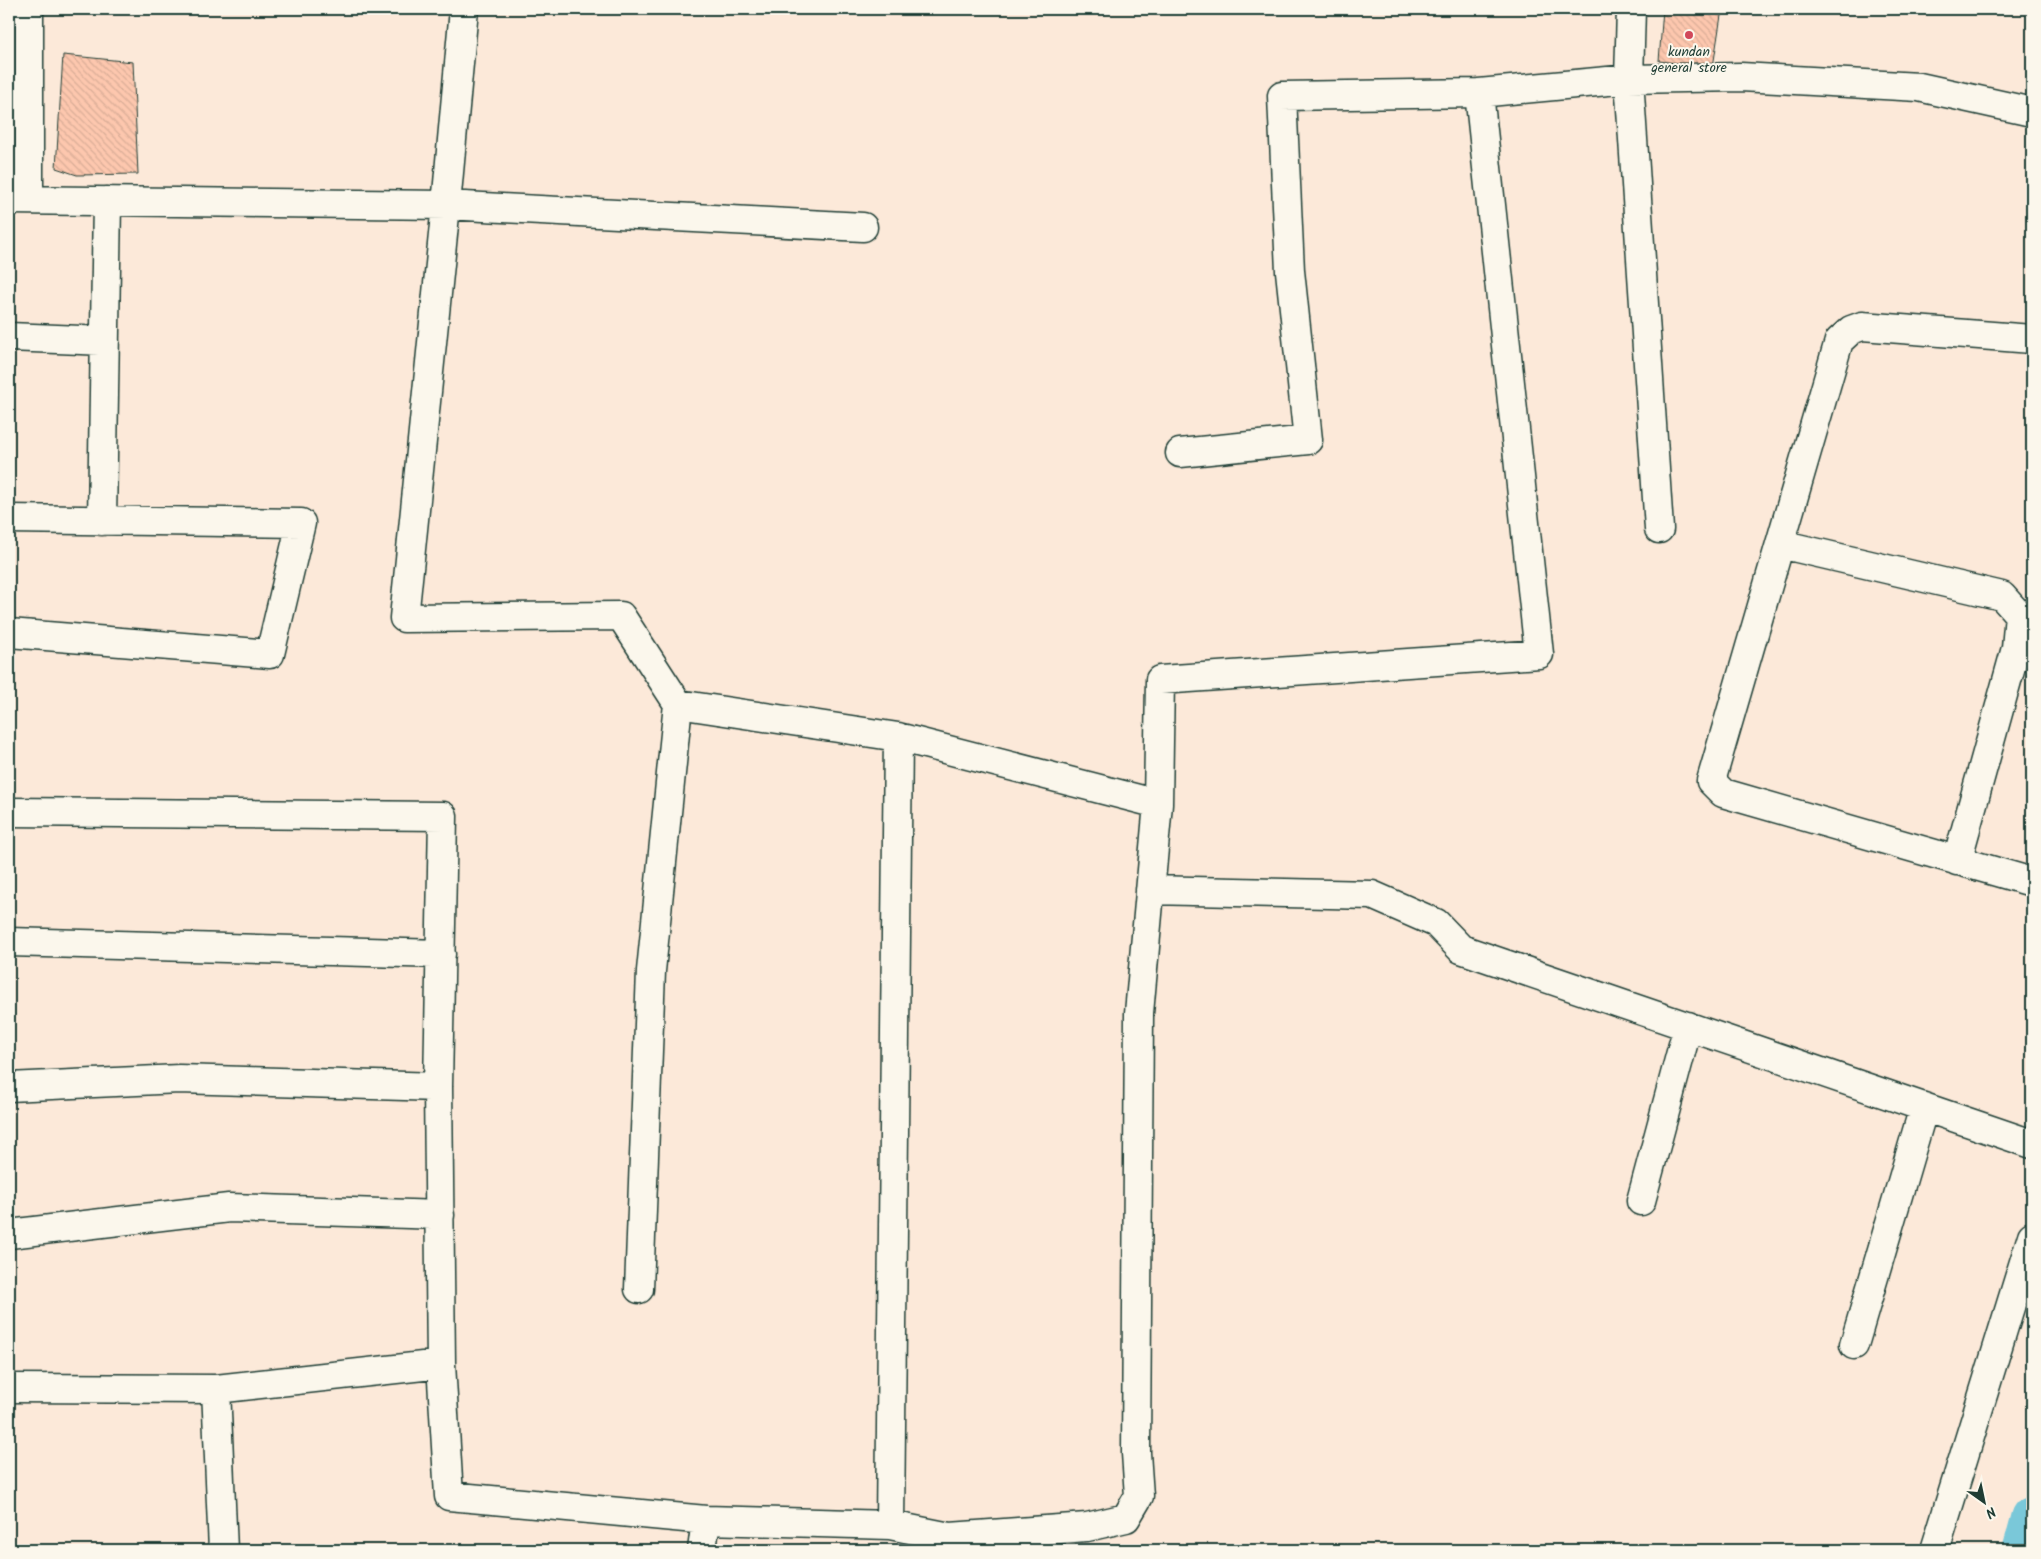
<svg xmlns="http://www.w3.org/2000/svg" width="2041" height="1559" viewBox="0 0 2041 1559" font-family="Kalam,sans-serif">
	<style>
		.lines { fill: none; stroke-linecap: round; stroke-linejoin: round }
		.canal { stroke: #7ac8d9; stroke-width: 41 }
		.building { fill: url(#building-back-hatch); stroke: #1f3d34 }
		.minor-casing { stroke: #1f3d34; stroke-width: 31 }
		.minor { stroke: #fbf7ec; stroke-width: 28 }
		.poi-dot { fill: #d1495b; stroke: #fbf7ec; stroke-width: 2 }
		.labels { text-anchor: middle; stroke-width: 4; stroke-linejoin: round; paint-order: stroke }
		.poi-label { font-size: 14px; fill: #1f3d34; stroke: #fbf7ec }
	</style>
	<defs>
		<pattern id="building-back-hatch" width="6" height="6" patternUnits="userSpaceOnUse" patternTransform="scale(1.25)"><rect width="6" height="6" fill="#fdc7ae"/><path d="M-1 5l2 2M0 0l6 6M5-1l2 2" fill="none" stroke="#d8ac96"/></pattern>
	</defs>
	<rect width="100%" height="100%" fill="#fce9d9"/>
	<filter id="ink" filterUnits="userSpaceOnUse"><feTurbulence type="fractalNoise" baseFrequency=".02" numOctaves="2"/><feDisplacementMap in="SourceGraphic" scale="10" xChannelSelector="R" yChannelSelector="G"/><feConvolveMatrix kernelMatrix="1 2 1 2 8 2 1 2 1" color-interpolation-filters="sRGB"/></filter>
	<g filter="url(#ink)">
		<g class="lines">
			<path class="canal" d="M2023 1550 2032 1517"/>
		</g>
		<path class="building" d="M1663 9H1722L1713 67 1659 61Z
			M63 55 133 62 138 174 77 175 56 168Z"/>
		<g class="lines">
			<g class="minor-casing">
				<path id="minor" d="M1631 9 1629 79 1659 529
					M9 200 446 205 464 9
					M29 200V9
					M9 337 105 341
					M2032 339 1862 326 1851 330 1839 341 1711 781 1723 793 2032 882
					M1180 453 1308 440 1290 271 1282 96 1479 93 1629 79 1741 77 1919 87 2032 112
					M9 519 301 523 270 654 9 633
					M102 521 107 201
					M1780 544 2002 596 2019 615 2016 648 1957 861
					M678 704 898 737 1158 804
					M9 812 443 816 438 1087 441 1364
					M1150 890 1372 895 1436 923 1461 949 2032 1144
					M9 942 441 954
					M9 1087 179 1079 438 1087
					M1641 1201 1688 1026
					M9 1234 229 1208 440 1215
					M639 1289 651 971 678 704 621 616 404 618 446 205 863 227
					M1854 1345 1924 1107
					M9 1388 216 1389 223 1550
					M216 1389 441 1364 449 1496 706 1520 890 1525 898 737
					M890 1525 950 1537 1087 1527 1126 1518 1139 1496 1136 1453 1139 1013 1158 804 1160 680 1539 654 1479 93
					M702 1550 706 1520
					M1935 1550 2032 1236"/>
			</g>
			<use href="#minor" class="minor"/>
		</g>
	</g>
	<circle class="poi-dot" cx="1689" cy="35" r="5"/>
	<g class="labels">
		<g class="poi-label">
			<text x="1689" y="56">kundan<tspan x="1689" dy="16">general store</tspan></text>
		</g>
	</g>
	<rect width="2041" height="1559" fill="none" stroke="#fbf7ec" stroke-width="30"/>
	<rect x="15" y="15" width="2011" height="1529" fill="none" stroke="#1f3d34" stroke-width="2" filter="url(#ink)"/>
	<g transform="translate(1984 1502) rotate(147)" stroke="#fbf7ec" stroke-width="4" paint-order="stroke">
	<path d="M0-4L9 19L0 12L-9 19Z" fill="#1f3d34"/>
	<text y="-8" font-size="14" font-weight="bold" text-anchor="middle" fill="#1f3d34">N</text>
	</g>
</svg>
